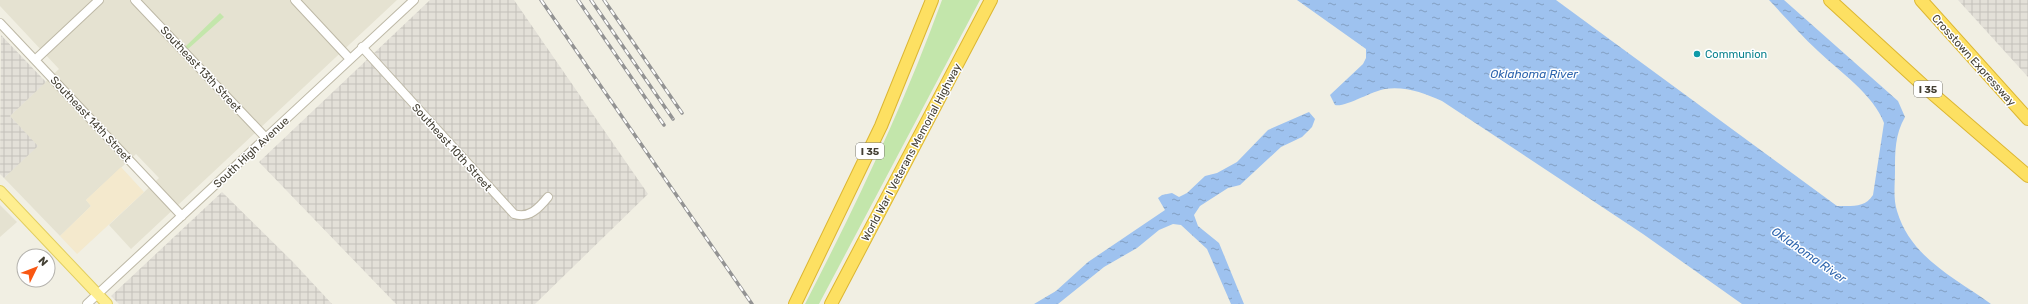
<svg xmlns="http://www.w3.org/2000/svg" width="2028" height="304" viewBox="0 0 2028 304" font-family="Rubik,sans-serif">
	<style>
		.residential { fill: #e5e2d1 }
		.commercial { fill: #f4e9cd }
		.industrial { fill: url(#industrial-grid) }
		.green { fill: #c3e6ab }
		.water { fill: url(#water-ripples) }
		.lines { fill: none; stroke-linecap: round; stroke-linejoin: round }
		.minor-casing { stroke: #bdb8a6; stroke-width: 10 }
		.major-casing { stroke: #e2ce60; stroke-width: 12 }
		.highway-casing { stroke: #dcb632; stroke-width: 14 }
		.minor { stroke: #fff; stroke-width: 8 }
		.major { stroke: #feee90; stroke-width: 10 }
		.highway { stroke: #fde062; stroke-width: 12 }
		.rail-casing { stroke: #939393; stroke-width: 3.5 }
		.rail { stroke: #fff; stroke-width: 2; stroke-dasharray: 6; stroke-linecap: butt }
		.culture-dot { fill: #0f9aa8; stroke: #fff; stroke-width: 1.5 }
		.labels { text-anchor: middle; stroke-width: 3; stroke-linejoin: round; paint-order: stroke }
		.shield { fill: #fff; stroke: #7b7970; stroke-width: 1 }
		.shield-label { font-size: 10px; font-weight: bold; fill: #433f33 }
		.culture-label { font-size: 11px; fill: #0d838f; stroke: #fff; text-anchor: start }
		.street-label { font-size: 11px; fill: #433f33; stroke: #fff }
		.water-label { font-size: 12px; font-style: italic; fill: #2e65ae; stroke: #fff }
	</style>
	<defs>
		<pattern id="industrial-grid" width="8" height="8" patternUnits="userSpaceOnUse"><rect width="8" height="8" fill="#e3e0d8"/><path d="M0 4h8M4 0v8" fill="none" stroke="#c4c1ba"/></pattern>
		<pattern id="water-ripples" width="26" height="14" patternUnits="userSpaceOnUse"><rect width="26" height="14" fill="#9ec2ef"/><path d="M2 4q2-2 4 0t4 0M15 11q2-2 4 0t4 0" fill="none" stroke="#829fc2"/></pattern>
	</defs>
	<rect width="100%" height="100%" fill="#f1efe3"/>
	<path class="residential" d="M0 0H397L131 249 109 225 159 178 136 154 86 200 91 206 60 236 4 178 37 146 10 116 59 69 0 6Z
		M0 205 17 222 0 237Z"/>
	<path class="commercial" d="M121 167 144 192 77 254 60 236 91 206 86 200Z"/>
	<path class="industrial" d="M430 0H514L648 194 535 304H396L259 162Z
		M1958 0H2028V77Z
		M1 35 46 82 10 116 38 146 4 178 0 174Z
		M222 192 293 262 332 304H119L111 296Z"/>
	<path class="green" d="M942 0H980L819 304H805C856 205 904 105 942 0Z
		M220 13 224 17 188 49 185 47Z"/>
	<path class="water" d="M1297 0H1556L1837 206C1851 206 1865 208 1873 195L1884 123C1874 95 1839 71 1818 51 1801 35 1785 17 1769 0H1784L1898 101 1905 117C1895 134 1895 152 1895 171 1895 183 1893 199 1897 211 1911 258 1954 277 1991 304H1742L1643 234 1442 101C1424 93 1405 86 1385 89 1372 91 1344 108 1335 105L1330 95 1363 64 1366 58V49Z
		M1309 112 1315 119 1312 127 1302 137 1281 147 1240 185 1228 188 1200 206 1194 215 1198 226 1219 243 1244 304H1231L1207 249 1181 225 1173 224 1159 230 1137 248 1104 267 1058 304H1034L1056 291 1088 262 1165 210 1158 198 1162 195 1172 193 1179 197 1187 193 1205 176 1217 173 1237 162 1268 130Z"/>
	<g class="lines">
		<g class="minor-casing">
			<path id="minor" d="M135 0 266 138
				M295 0 350 59
				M0 23 182 216
				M362 47 514 214C529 219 539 208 548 197
				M35 60 99 0
				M87 304 414 0"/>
		</g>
		<g class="major-casing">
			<path id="major" d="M0 191 107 304"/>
		</g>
		<g class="highway-casing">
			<path id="highway" d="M1830 0 1926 88 2028 176
				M1921 0 2028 119
				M795 304 881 126 932 0
				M831 304 991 0"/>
		</g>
		<use href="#minor" class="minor"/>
		<use href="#major" class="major"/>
		<use href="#highway" class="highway"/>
		<g class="rail-casing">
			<path id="rail" d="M541 0 752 304
				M578 0 664 125
				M591 0 673 119
				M604 0 682 113"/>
		</g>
		<use href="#rail" class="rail"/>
	</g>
	<circle class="culture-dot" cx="1697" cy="54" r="4"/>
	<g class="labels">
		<g class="shield">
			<rect x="1914" y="81" width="28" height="16" rx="3"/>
			<rect x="856" y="143" width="28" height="16" rx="3"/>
		</g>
		<g class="shield-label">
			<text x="1928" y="93">I 35</text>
			<text x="870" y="155">I 35</text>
		</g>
		<g class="culture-label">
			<text x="1705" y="58">Communion</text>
		</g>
		<g class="street-label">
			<text transform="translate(1974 60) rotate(48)" y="4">Crosstown Expressway</text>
			<text transform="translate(201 69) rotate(47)" y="4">Southeast 13th Street</text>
			<text transform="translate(91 119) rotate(47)" y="4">Southeast 14th Street</text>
			<text transform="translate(452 147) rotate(48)" y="4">Southeast 10th Street</text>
			<text transform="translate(251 152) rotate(-43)" y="4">South High Avenue</text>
			<text transform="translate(911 152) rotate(-62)" y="4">World War I Veterans Memorial Highway</text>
		</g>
		<g class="water-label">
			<text x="1534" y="78">Oklahoma River</text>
			<text transform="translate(1809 255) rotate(35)" y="4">Oklahoma River</text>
		</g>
	</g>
	<g transform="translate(36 268) rotate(47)"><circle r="19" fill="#ffffff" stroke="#b4b2ad"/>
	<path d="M0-3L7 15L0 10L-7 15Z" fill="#f95712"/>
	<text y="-6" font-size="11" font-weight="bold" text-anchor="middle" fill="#433f33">N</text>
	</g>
</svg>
